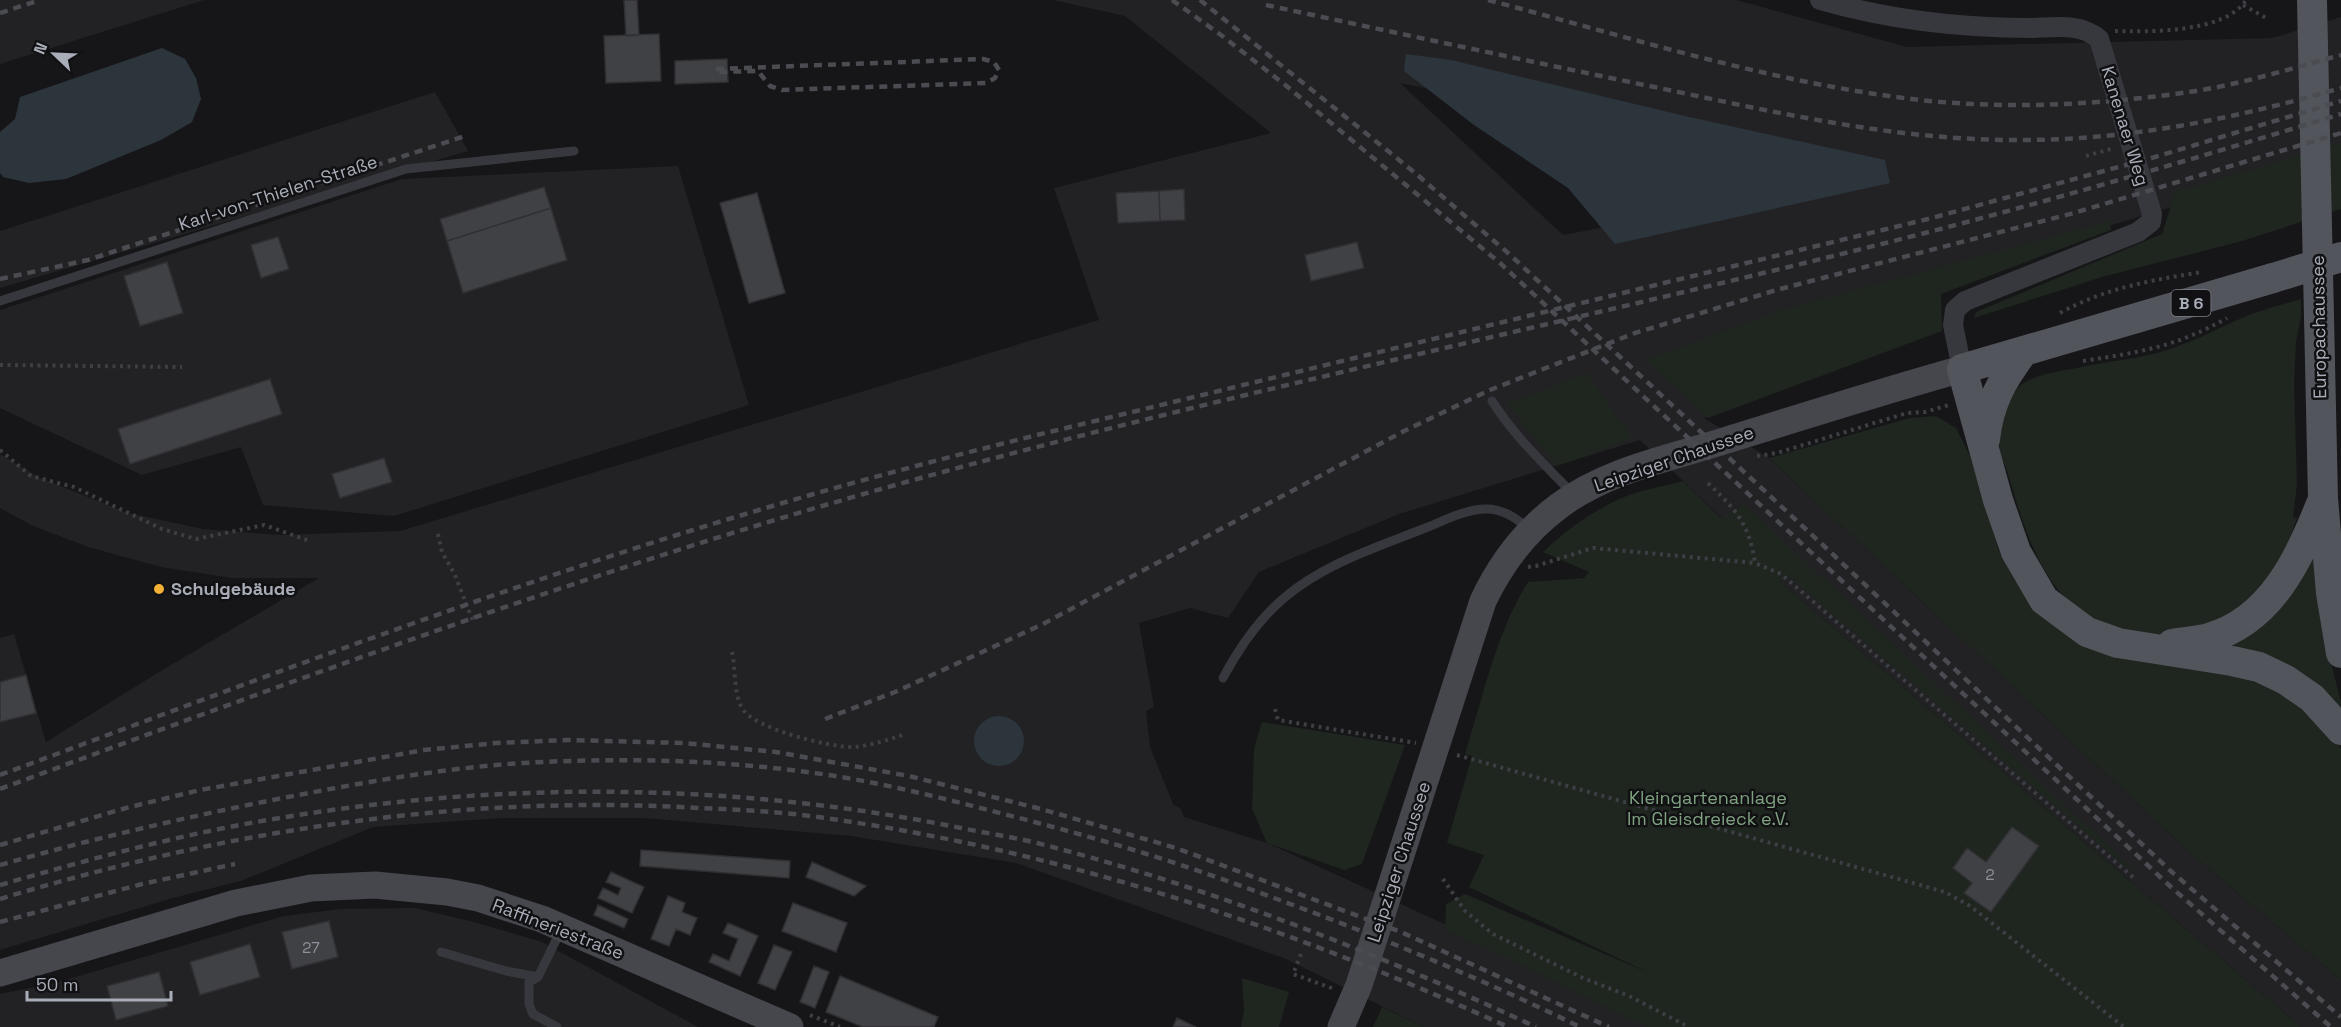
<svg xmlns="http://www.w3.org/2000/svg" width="2341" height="1027" viewBox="0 0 2341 1027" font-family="'Space Grotesk',sans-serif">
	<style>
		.built { fill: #222225; fill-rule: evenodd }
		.green { fill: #1e261f }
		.water { fill: #2c353c }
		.building { fill: #404145; stroke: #303034; stroke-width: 1.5 }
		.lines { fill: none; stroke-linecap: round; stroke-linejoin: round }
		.path { stroke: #3d3f44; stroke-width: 4; stroke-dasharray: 3 4.5; stroke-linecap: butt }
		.lane { stroke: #37383d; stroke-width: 9 }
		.street { stroke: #37383d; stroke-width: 20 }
		.secondary { stroke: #45474d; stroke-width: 27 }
		.primary { stroke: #53555c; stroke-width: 30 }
		.rail { stroke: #4a4c52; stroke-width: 4.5; stroke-dasharray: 8 6; stroke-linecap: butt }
		.primary-bridge { stroke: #53555c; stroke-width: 30 }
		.poi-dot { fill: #f2b134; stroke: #111113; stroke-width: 2 }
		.labels { text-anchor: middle; stroke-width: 5; stroke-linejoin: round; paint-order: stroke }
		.number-label { font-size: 15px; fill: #8e929b }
		.shield { fill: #111113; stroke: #7b7e86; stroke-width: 1.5 }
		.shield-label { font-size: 16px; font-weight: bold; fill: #a8adb8 }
		.street-label { font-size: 18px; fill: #a8adb8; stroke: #111113 }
		.poi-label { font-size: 18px; font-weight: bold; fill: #a8adb8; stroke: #111113; text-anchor: start }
		.park-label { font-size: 18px; fill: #7fa381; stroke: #111113 }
	</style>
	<rect width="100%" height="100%" fill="#161618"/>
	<path class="built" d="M0 0H204L0 64Z
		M1053 0H1736L1907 47 2272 38 2341 17V156L1929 280 1933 328 1704 418 1769 458 2188 851 2341 980V1027H2301L1778 580 1722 518 1640 440 1399 514 1259 572 1228 618 1190 608 1139 623 1154 707 1146 711 1150 747 1173 804 1181 809 1184 817 1267 843 1523 960 1658 1027H1424L1286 959 1016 863 851 836 645 818H501L373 827 241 881 173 898 0 950V638L14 634 46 742 164 669 319 578H232L161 567 88 547 31 525 0 508V454L38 477 128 513 203 529 278 535 400 531 1099 320 1054 188 1271 133 1125 16ZM1400 83 1691 143 1844 182 1563 235Z
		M435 92 468 151 0 288V231Z
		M678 166 749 405 394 516 263 505 241 447 142 475 0 408V310L402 179Z
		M415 908 474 922 542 942 698 1027H0V994L55 983 284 916 341 909Z"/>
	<path class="green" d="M2341 143V209L2242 241 2102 277 1974 318 1976 312 2162 234 2175 192Z
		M2110 221 2111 230 1941 294 1942 331 1708 418 1646 360 1778 311Z
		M2301 299V317L2296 342 2294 383 2297 484 2293 517 2297 518C2291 533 2288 555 2278 568 2264 588 2244 610 2222 621 2179 641 2113 640 2076 608 2037 575 2023 524 2009 477 2006 466 1999 453 1999 442 1998 423 2006 397 2021 385 2036 374 2060 371 2077 368 2102 362 2128 360 2153 354 2187 346 2217 328 2249 315 2266 309 2284 304 2301 299Z
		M1587 373 1633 439 1557 466 1507 404Z
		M1936 416 1956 428 1970 456 1999 551 2016 582 2045 615 2287 688 2334 736 2341 749V980L2188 851 1769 458 1910 418Z
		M1683 481 1721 518 1744 504 2139 875 2131 871 1789 577 1779 581 2301 1027H1646L1527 967 1445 930 1446 904 1465 894 1649 973 1469 887 1484 855 1447 843 1472 756 1465 754C1483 697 1496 633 1528 582L1584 578 1589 572 1543 552C1569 527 1603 503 1638 492 1653 488 1668 485 1683 481Z
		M2314 545 2329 655 2341 702V717L2228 648Z
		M1262 722 1405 745 1362 864 1344 870 1267 843 1252 809 1254 749Z
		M1242 978 1289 992 1279 1027H1241L1244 1010Z
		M1382 1007 1424 1027H1373Z"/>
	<path class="water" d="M162 48 185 59 196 78 201 99 192 122 161 140 66 179 29 183 3 177 0 173V132L15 119 20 97Z
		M1406 54 1451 60 1685 116 1885 160 1890 183 1615 244 1568 188 1474 125 1404 71Z
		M974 741a25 25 0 1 1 50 0a25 25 0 1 1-50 0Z"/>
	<path class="building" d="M624 0H637L639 35 626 36Z
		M659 34 661 81 606 83 604 36Z
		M727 59 728 82 675 84V61Z
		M544 187 551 208 447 241 440 219Z
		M1184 189 1185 220 1160 221 1159 191Z
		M1159 191 1160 221 1118 223 1116 193Z
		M757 193 785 293 749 303 720 203Z
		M551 208 567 260 463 293 447 241Z
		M278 237 289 269 261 278 251 245Z
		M1357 242 1364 268 1311 281 1305 255Z
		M167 262 183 313 140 326 124 276Z
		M270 379 282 414 130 464 118 429Z
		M384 458 392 482 340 498 332 474Z
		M26 675 36 713 0 722V682Z
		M2012 827 2039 846 1991 912 1964 893 1972 883 1953 868 1967 848 1986 862Z
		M641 850 790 861 789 878 640 866Z
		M812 862 866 886 854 896 806 877Z
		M611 872 644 887 632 913 598 898 603 888 618 895 621 888 606 882Z
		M668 896 685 903 682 912 697 918 690 935 676 929 669 946 651 939Z
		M793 903 847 923 836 952 782 931Z
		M598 905 628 919 624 928 594 915Z
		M329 921 338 957 292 969 282 932Z
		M728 923 758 936 740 976 709 962 713 954 729 961 738 939 723 933Z
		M250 944 260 977 200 995 190 962Z
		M774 945 792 952 775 990 758 983Z
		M814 966 829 972 815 1008 800 1002Z
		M159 972 168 1006 116 1020 107 986Z
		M840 976 938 1017 934 1027H863L826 1012Z
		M1177 1018 1196 1027H1173Z"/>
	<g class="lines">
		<path class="path" d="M2243 5 2266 18
			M2115 31C2148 32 2226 33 2246 0
			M2086 156 2114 148
			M2060 313C2105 288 2152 280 2202 272
			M2083 361C2140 352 2176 347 2227 318
			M0 365 182 367
			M0 450 31 476 74 487 162 529 196 539 264 525 307 540
			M1757 456 1777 453 1907 413 1925 412 1949 405
			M1708 483C1736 510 1749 523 1755 563L1781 574 2134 878
			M438 534 442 552 455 575 474 624
			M1528 567 1536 566 1593 548 1755 563
			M732 652C736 670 733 696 744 711 758 729 828 747 852 747 870 746 888 740 905 734
			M1275 709 1278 720 1416 743
			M1457 755 1945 892 1970 906 2124 1027
			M1443 879 1465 911 1493 934 1583 978 1629 996 1689 1027
			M1301 954 1293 974 1334 989
			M810 1015 840 1027"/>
		<path class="lane" d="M0 301 406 169 574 151
			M1492 401C1515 437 1544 464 1573 494
			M1223 678C1239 648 1258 620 1284 598 1325 563 1378 547 1428 527 1445 520 1465 510 1484 509 1502 508 1516 518 1529 529
			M441 952 506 971 538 977
			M557 1027 533 1014 529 1004V982L538 977 561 930"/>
		<path class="street" d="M1820 0C1889 20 1962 28 2033 28 2056 27 2081 23 2099 39L2152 214 2151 222 2138 232 1965 301 1955 310 1953 325 1962 369"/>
		<path class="secondary" d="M0 973 236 903 311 888 375 885 447 892 478 898 542 919 790 1027
			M1341 1027 1359 985 1483 601C1501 563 1525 531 1559 506 1606 470 1671 458 1727 440 1805 416 1883 391 1962 369"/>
		<path class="primary" d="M2312 0 2323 498 2331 593 2341 653
			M2273 278 1962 369 1998 500 2016 552 2044 600 2087 632 2118 643 2232 661 2259 667 2286 680 2312 698 2341 730
			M1985 439C1989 403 2002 380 2023 352
			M2172 644C2184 642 2197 641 2209 638 2272 620 2299 558 2321 504"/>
		<path class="rail" d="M1172 0 1221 35 1284 84 1500 263 2171 887 2331 1027
			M1200 0 1414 172 1508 253 1825 547 2061 769 2173 873 2341 1017
			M1488 0C1621 35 1753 77 1889 96 1990 111 2095 106 2196 91 2245 83 2293 68 2341 55
			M1266 5C1397 33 1528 61 1659 88 1779 113 1899 141 2022 140 2131 140 2237 118 2341 88
			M0 13 40 0
			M716 69 983 59 994 62 999 70 995 78 986 83 782 90 770 86 758 71 716 72
			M0 279 88 260 465 136
			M825 719 895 692 1041 625 1404 431 1490 390 1635 333 1780 289 2074 213 2341 133
			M0 775C251 682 502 586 759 510 849 483 941 459 1033 436L1928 219 2155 157 2341 101
			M0 789C303 677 605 565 917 479 1252 387 1592 318 1929 232 2067 196 2204 156 2341 114
			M0 845 126 808 200 790 424 750 496 743 568 740 684 743 776 752 909 776 1041 809 1176 848 1401 932 1609 1027
			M0 865C95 838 191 816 288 797 366 782 444 768 523 763 627 757 733 760 835 776 897 786 958 802 1019 818 1085 835 1151 854 1216 877 1340 921 1462 969 1580 1027
			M0 885C94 858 189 832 286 817 506 781 732 783 951 826 979 832 1008 836 1037 843 1209 887 1375 952 1536 1027
			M0 899C227 830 463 794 700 808 744 810 788 812 832 819 1068 853 1292 928 1508 1027
			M0 922 142 884 235 864"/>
		<path class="primary-bridge" d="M2273 278 2341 257"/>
	</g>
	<circle class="poi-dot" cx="159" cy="589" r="6"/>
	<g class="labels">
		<g class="number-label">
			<text x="1990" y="880">2</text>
			<text x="311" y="953">27</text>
		</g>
		<rect class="shield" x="2171.5" y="290" width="39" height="26" rx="4.5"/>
		<g class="shield-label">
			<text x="2191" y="309">B 6</text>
		</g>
		<g class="street-label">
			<text transform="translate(2125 126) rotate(73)" y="6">Kanenaer Weg</text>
			<text transform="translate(278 193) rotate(-18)" y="6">Karl-von-Thielen-Straße</text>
			<text transform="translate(2319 327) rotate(-91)" y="6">Europachaussee</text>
			<text transform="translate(1674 459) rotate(-19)" y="6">Leipziger Chaussee</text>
			<text transform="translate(1399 862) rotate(-72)" y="6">Leipziger Chaussee</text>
			<text transform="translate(558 929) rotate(21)" y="6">Raffineriestraße</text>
		</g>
		<g class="poi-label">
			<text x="171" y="595">Schulgebäude</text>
		</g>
		<g class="park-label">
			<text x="1708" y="804">Kleingartenanlage<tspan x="1708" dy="21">Im Gleisdreieck e.V.</tspan></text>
		</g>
	</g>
	<g transform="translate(54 54) rotate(293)" stroke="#111113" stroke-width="4.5" paint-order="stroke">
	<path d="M0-4.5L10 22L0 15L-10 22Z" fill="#a8adb8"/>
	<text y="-9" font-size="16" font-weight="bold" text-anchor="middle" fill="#a8adb8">N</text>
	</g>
	<path d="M27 991v9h144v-9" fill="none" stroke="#a8adb8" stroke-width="3"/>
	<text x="36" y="991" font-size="18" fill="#a8adb8" stroke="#111113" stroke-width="4.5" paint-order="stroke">50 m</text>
</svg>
